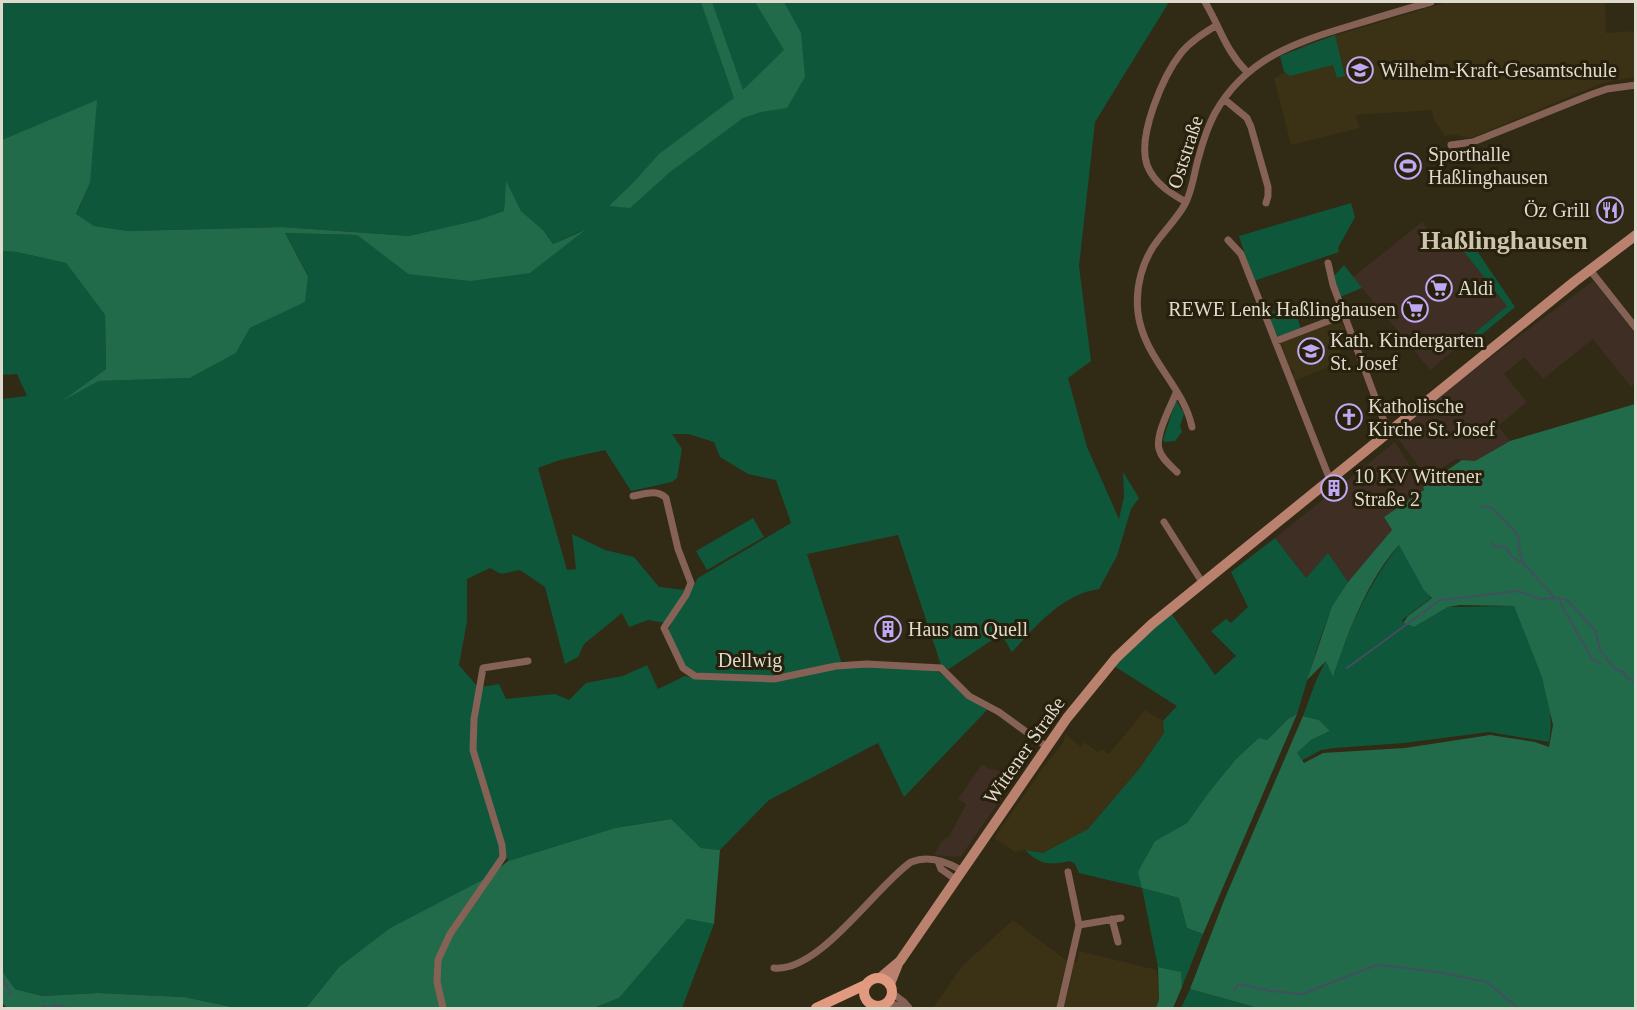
<svg xmlns="http://www.w3.org/2000/svg" width="1637" height="1010" viewBox="0 0 1637 1010" font-family="'Times New Roman',serif">
	<style>
		.commercial { fill: #3e2e23 }
		.built { fill: #3b3115 }
		.green { fill: #0f573b }
		.forest { fill: #216b4b }
		.lines { fill: none; stroke-linecap: round; stroke-linejoin: round }
		.stream { stroke: #434e5f; stroke-width: 2 }
		.street { stroke: #866256; stroke-width: 7 }
		.secondary { stroke: #b9816e; stroke-width: 10 }
		.primary { stroke: #e19980; stroke-width: 10 }
		.labels { text-anchor: middle; stroke-width: 6; stroke-linejoin: round; paint-order: stroke }
		.poi-label { font-size: 20px; fill: #dfdace; stroke: #27200c; text-anchor: start }
		.street-label { font-size: 20px; fill: #dfdace; stroke: #27200c }
		.district-label { font-size: 26px; font-weight: bold; fill: #cdc4ab; stroke: #27200c }
	</style>
	<rect width="100%" height="100%" fill="#312a15"/>
	<path class="commercial" d="M1422 222 1445 251 1456 242 1507 306 1430 370 1353 277Z
		M1593 281 1635 333V383L1631 387 1593 339 1543 379 1524 357 1504 374 1527 402 1498 426 1510 441 1475 461 1456 459 1427 478 1394 433 1459 381Z
		M1395 442 1425 490 1384 517 1392 530 1348 582 1328 554 1306 578 1275 538Z
		M982 764 990 769 1018 775 961 856 954 857 934 855 941 842 950 835 966 804 958 799Z"/>
	<path class="built" d="M1447 2H1605L1606 33 1635 31V77L1611 81 1598 85 1471 138 1451 134 1445 136 1434 120 1432 110 1355 115 1360 128 1291 145 1274 78 1305 63 1301 46Z
		M1339 321H1342L1349 340 1344 342 1346 346 1340 349 1341 352 1334 355 1337 363 1295 381 1292 375 1295 374 1293 369H1290L1281 343Z
		M1145 710 1163 721 1164 733 1139 769 1088 829 1043 853 1025 850 1015 852 994 838 1042 769 1063 743 1066 734 1081 747 1084 742 1098 752 1103 749 1109 754Z
		M1013 920 1066 960 1077 962 1079 951 1157 970 1159 1000 1156 1008H933L963 965Z"/>
	<path class="green" d="M2 2H1169L1095 122 1079 266 1091 361 1068 378 1087 447 1119 519 1124 497 1123 472 1139 498 1131 509 1117 556 1099 589C1062 594 1036 626 1012 652L1001 634 949 669 941 665 898 535 807 554 842 664 776 678 688 672 668 631 673 620 698 578 791 523 776 480 748 474 720 457 714 442 688 434H672L682 449 677 478 672 482 631 491 605 450 560 460 538 468 567 570 576 569 572 534 605 550 634 557 659 587 685 590 666 623 648 620 629 627 622 613 584 644 578 657 565 664 545 587 520 570 501 574 490 568 467 579V621L459 665 477 686 471 731 500 845 501 856 486 878 390 928 339 967 306 1008H237L184 997 98 993 42 996 15 989 2 971V399L27 396 17 374 2 375V251L17 252 66 263 105 315 106 369 67 398 99 381 190 378 236 353 250 328 304 302 308 275 285 233 357 235 408 274 530 273 581 231 553 244 543 230 521 211 506 183 504 211 479 220 409 236 282 227 128 231 94 226 76 215 90 183 2 141Z
		M1335 35 1345 76 1337 78 1333 65 1290 76 1284 72 1280 56Z
		M1351 203 1355 217 1338 248 1339 252 1254 281 1239 236Z
		M1461 238 1471 242 1515 307 1475 340 1471 336 1507 306 1456 242Z
		M1344 265 1362 288 1340 297 1333 277Z
		M1289 305 1297 316 1301 329 1278 337 1267 314Z
		M1176 400 1184 414 1180 426 1182 432 1175 441 1165 442 1163 440Z
		M753 518 764 537 707 570 696 551Z
		M1275 538 1306 578 1328 553 1348 582 1332 606 1319 642 1297 714 1288 719 1267 740 1259 739 1236 759 1209 792 1187 823 1155 841 1142 888 1179 898 1187 928 1203 934 1182 987 1180 972 1158 967 1142 888 1079 873 1075 864 1070 861C1050 865 1042 866 1025 850L1043 853 1088 829 1139 769 1164 733 1163 721 1177 706 1114 666 1171 613 1215 675 1236 656 1211 631 1226 619 1231 623 1248 607 1231 572Z
		M1399 545 1431 598 1402 620 1403 623 1414 627 1448 607 1514 606C1531 648 1558 697 1549 742L1489 732 1404 743 1335 748 1321 750 1301 761 1296 754 1311 740 1330 731 1319 720 1303 716 1316 681 1326 660 1333 676C1348 630 1369 583 1399 545Z
		M647 665 658 689 685 676 697 679 780 680 834 669 872 666 916 668 939 672 970 699 988 709 904 797 878 743 769 800 720 850 701 848 670 819 615 828 508 861 474 748 475 730 481 687 499 684 506 699 555 694 569 700 586 683 623 676Z
		M687 919 714 924 682 1008H594L619 998Z
		M1190 989 1258 1008H1181Z"/>
	<path class="forest" d="M701 2H712L743 90 784 50 755 2H784L801 33 805 77 787 108 761 112 743 118 670 172 630 208 609 206 633 183 659 154 734 98Z
		M97 100 90 183 76 214 94 226 128 231 282 227 409 236 478 220 504 211 506 181 521 211 543 230 553 244 585 230 530 273 470 281 408 274 357 235 285 233 308 276 305 302 250 328 236 353 190 378 99 381 62 401 106 369 105 315 66 263 17 252 2 251V140Z
		M1635 404V1008H1258L1190 989 1225 898 1303 716 1319 720 1330 731 1311 740 1297 753 1304 763 1323 753 1405 748 1490 735 1535 742 1549 747 1553 725 1542 677 1514 606 1460 605 1448 607 1414 627 1403 623 1408 616 1432 598 1424 590 1399 545C1368 579 1347 634 1333 677L1326 661 1307 680 1332 606 1348 582 1392 530 1384 517 1424 490 1423 487 1462 460 1475 461 1510 441Z
		M1297 714 1203 934 1187 928 1179 898 1142 888 1138 872 1155 841 1187 823 1209 792 1236 759 1259 738 1267 740 1288 719Z
		M671 819 701 848 720 850 714 924 687 919 619 998 594 1008H306L339 967 390 928 486 878 508 861 615 828Z
		M1158 967 1181 972 1182 987 1173 1008H1156L1159 1000Z
		M2 971 15 989 42 996 98 993 184 997 237 1008H7L2 1003Z"/>
	<g class="lines">
		<path class="stream" d="M1482 507H1491L1518 535 1520 554 1524 564 1555 598 1567 600 1595 630 1600 650 1615 669 1623 672 1628 678 1636 682
			M1491 543 1495 546 1506 547 1512 557 1524 564
			M1559 598 1562 606 1593 660 1600 663
			M1347 668 1440 600 1518 591 1540 599 1554 598
			M2 979 11 994
			M1234 990 1239 984 1271 991 1302 994 1377 965 1399 967 1443 973 1487 982 1518 1008
			M43 1006 50 1008 56 1005 68 1008"/>
		<path class="street" d="M1205 2C1220 27 1225 50 1247 72
			M1224 99 1247 118 1251 127 1268 187V196L1266 203
			M1451 145 1473 142 1590 95 1607 89 1636 85
			M1186 202C1170 193 1154 183 1147 165 1137 136 1163 76 1181 53 1191 41 1204 33 1217 25
			M1228 240 1241 254 1330 480
			M1328 263 1333 285 1384 421 1391 431
			M1590 270 1636 328
			M1276 341 1344 315
			M1176 393C1171 406 1155 435 1159 449 1161 458 1170 465 1177 472
			M1192 427C1183 385 1144 359 1138 313 1135 288 1142 260 1158 240 1167 228 1178 217 1185 204 1193 189 1194 172 1199 156 1203 141 1208 126 1215 113 1246 58 1296 42 1353 25 1379 17 1405 9 1431 2
			M633 496C645 494 657 489 666 498L678 549 691 583 686 595 664 628 683 668 695 676 774 679 836 666 867 664 941 668 969 696 999 712 1047 747
			M1164 522 1202 582
			M938 861 941 869 955 879
			M1112 919 1118 942
			M1079 925 1121 918
			M774 968C819 973 876 886 911 862 928 855 946 861 961 870
			M892 993 904 1002 909 1008
			M886 1003 909 1008
			M443 1008 437 982 438 960 450 934 503 857 502 845 473 750 474 719 483 668 528 661
			M1060 1008 1079 925 1068 872"/>
		<path class="secondary" d="M881 977 900 961 1067 718 1116 658 1152 624 1574 282 1636 235
			M890 984 898 964"/>
		<path class="primary" d="M864 992a14 14 0 1 1 28 0a14 14 0 1 1-28 0Z
			M816 1008 865 985"/>
	</g>
	<defs>
		<g id="school-ring" transform="scale(1.35)"><circle r="9.5" fill="#27200c" stroke="#c1a8f3" stroke-width="1.5"/><path d="M0-5L7-2L0 1L-7-2ZM-4 1L0 2.5L4 1V4Q0 6-4 4Z" fill="#c1a8f3"/></g>
		<g id="stadium-ring" transform="scale(1.35)"><circle r="9.5" fill="#27200c" stroke="#c1a8f3" stroke-width="1.5"/><path d="M0-5a6.5 5 0 1 0 0 10a6.5 5 0 1 0 0-10ZM-3.5-1.8h7v3.6h-7Z" fill="#c1a8f3"/></g>
		<g id="restaurant-ring" transform="scale(1.35)"><circle r="9.5" fill="#27200c" stroke="#c1a8f3" stroke-width="1.5"/><path d="M-5-6h1v4h1v-4h1v4h1v-4h1v5L-1.5 .5V6h-2V.5L-5-1ZM5-6V6H3V1.5H1.5Q1.5-4 5-6Z" fill="#c1a8f3"/></g>
		<g id="supermarket-ring" transform="scale(1.35)"><circle r="9.5" fill="#27200c" stroke="#c1a8f3" stroke-width="1.5"/><path d="M-6-5.5h2.5l.6 2H6L4.5 2H-2.5L-4.4-4H-6ZM-1.5 3.2a1.3 1.3 0 1 0 .1 0ZM3 3.2a1.3 1.3 0 1 0 .1 0Z" fill="#c1a8f3"/></g>
		<g id="church-ring" transform="scale(1.35)"><circle r="9.5" fill="#27200c" stroke="#c1a8f3" stroke-width="1.5"/><path d="M-1.2-6h2.4v3.5h3.3v2.4h-3.3V6h-2.4V-.1h-3.3v-2.4h3.3Z" fill="#c1a8f3"/></g>
		<g id="building-ring" transform="scale(1.35)"><circle r="9.5" fill="#27200c" stroke="#c1a8f3" stroke-width="1.5"/><path d="M-4-6H4V6H1V3H-1V6H-4ZM-2.5-4.3h1.7v1.8h-1.7ZM.8-4.3h1.7v1.8H.8ZM-2.5-1h1.7V.8h-1.7ZM.8-1h1.7V.8H.8Z" fill="#c1a8f3"/></g>
	</defs>
	<g fill-rule="evenodd">
		<use href="#school-ring" x="1360" y="70"/>
		<use href="#stadium-ring" x="1408" y="166"/>
		<use href="#restaurant-ring" x="1610" y="210"/>
		<use href="#supermarket-ring" x="1439" y="288"/>
		<use href="#supermarket-ring" x="1415" y="309"/>
		<use href="#school-ring" x="1311" y="351"/>
		<use href="#church-ring" x="1349" y="417"/>
		<use href="#building-ring" x="1334" y="488"/>
		<use href="#building-ring" x="888" y="629"/>
	</g>
	<g class="labels">
		<g class="poi-label">
			<text x="1380" y="77">Wilhelm-Kraft-Gesamtschule</text>
			<text x="1428" y="161">Sporthalle<tspan x="1428" dy="23">Haßlinghausen</tspan></text>
			<text x="1590" y="217" text-anchor="end">Öz Grill</text>
			<text x="1458" y="295">Aldi</text>
			<text x="1396" y="316" text-anchor="end">REWE Lenk Haßlinghausen</text>
			<text x="1330" y="347">Kath. Kindergarten<tspan x="1330" dy="23">St. Josef</tspan></text>
			<text x="1368" y="413">Katholische<tspan x="1368" dy="23">Kirche St. Josef</tspan></text>
			<text x="1354" y="483">10 KV Wittener<tspan x="1354" dy="23">Straße 2</tspan></text>
			<text x="908" y="636">Haus am Quell</text>
		</g>
		<g class="street-label">
			<text transform="translate(1185 152) rotate(-72)" y="7">Oststraße</text>
			<text x="750" y="667">Dellwig</text>
			<text transform="translate(1024 750) rotate(-55)" y="7">Wittener Straße</text>
		</g>
		<g class="district-label">
			<text x="1504" y="249">Haßlinghausen</text>
		</g>
	</g>
	<rect width="1637" height="1010" fill="none" stroke="#dfdace" stroke-width="6"/>
</svg>
